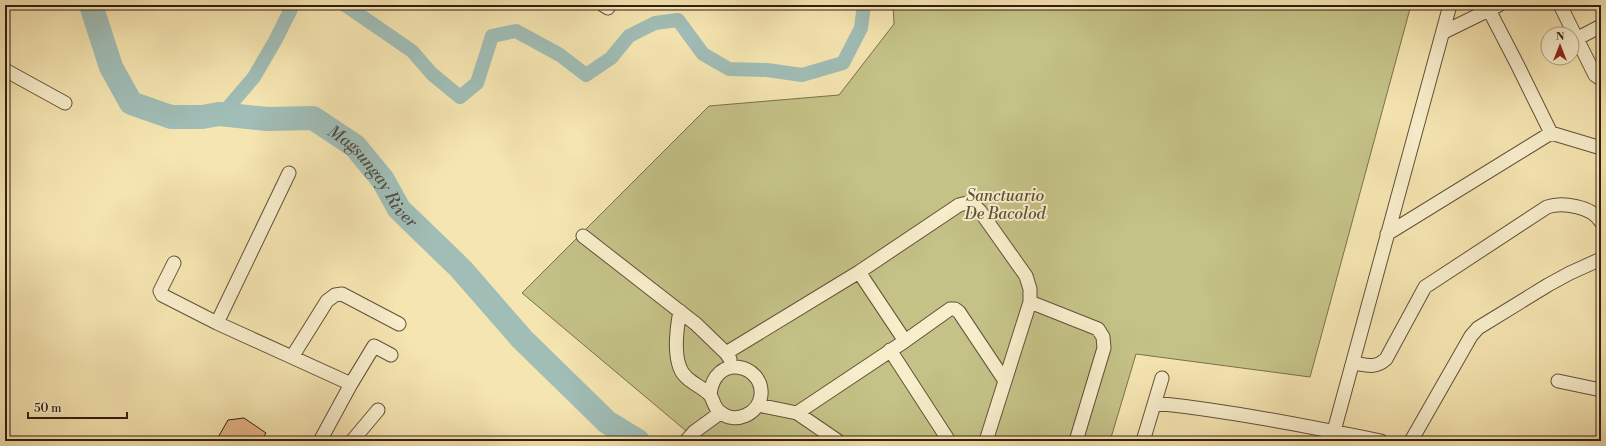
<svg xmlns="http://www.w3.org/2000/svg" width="1606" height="446" viewBox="0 0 1606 446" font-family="'Libre Bodoni',serif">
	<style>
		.green { fill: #c4c287; stroke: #7b704c }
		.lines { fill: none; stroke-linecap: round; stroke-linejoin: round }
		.canal { stroke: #a0bdb6; stroke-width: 14 }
		.river { stroke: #a0bdb6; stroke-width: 24 }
		.building { fill: #e8b686; stroke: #321e12 }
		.minor-casing { stroke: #63503a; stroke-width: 15 }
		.minor { stroke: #f8eecc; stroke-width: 13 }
		.labels { text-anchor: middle; stroke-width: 4; stroke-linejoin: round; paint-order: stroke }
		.park-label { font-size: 16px; font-style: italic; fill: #5e4f35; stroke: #f8eecc }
		.water-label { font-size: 17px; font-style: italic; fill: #534e43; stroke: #f8eecc }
	</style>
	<rect width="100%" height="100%" fill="#f5e5b1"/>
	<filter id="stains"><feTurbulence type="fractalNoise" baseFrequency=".005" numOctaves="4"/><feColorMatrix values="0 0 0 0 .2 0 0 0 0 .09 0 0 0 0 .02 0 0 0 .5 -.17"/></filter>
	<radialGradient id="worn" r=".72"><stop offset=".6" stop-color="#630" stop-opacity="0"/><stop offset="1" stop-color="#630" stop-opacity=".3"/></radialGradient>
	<path class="green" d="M893 5H1411L1310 377 1136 354 1110 441H698L522 293 709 106 839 95 894 24Z"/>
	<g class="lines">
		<path class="canal" d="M345 5 412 51 432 74 460 97 477 83 492 36 516 31 560 55 586 75 611 58 629 36 655 23 678 20 703 54 729 69 767 70 802 75 843 63 861 28 864 5
			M219 114 225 111 254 77 275 41 293 5"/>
		<path class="river" id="s1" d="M91 5 111 67 131 103 171 117H202L219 114 267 119 313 118 355 146 383 180 399 209 461 269 522 339 607 422 638 441"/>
	</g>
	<path class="building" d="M244 418 266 433 261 441H216L228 420Z"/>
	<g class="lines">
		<g class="minor-casing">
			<path id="minor" d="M603 5 608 8
				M1560 5 1595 75 1601 79
				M1489 10 1517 64 1551 133
				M1444 32 1499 5
				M1578 38 1601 26
				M5 70 65 103
				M1387 234 1551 133 1601 148
				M583 236 696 324 726 353 730 359
				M174 263 160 291 162 295 217 323 351 384 320 441
				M859 272 905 341
				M1030 302 1098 329 1103 337 1104 348 1076 441
				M680 311C677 327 674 353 680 368 685 381 700 385 709 394 714 399 713 407 720 412 735 425 759 414 761 395 764 364 714 352 710 395
				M217 323 289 173
				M890 350 949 441
				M726 353 859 272 959 205 971 202 980 211 1026 276 1030 289V302L986 441
				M292 357 327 301 335 295 342 294 399 324
				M1353 363C1367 365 1375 369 1386 359L1425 287 1547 207C1562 202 1592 206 1601 222
				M1558 381 1601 390
				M351 384 374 346 391 355
				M1155 403C1231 411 1306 426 1381 441
				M758 405 797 413 838 441
				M797 413 905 341 950 309H955L959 312 1005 381
				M1334 431 1450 5
				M352 441 378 410
				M686 441 694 432 720 413
				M1143 441 1162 378
				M1411 441 1471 336 1478 328 1548 285 1570 273 1601 259"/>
		</g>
		<use href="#minor" class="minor"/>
	</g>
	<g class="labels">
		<g class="park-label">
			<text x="1005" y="201">Sanctuario<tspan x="1005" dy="18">De Bacolod</tspan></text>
		</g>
		<g class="water-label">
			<text dy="6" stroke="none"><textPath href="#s1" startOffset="376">Magsungay River</textPath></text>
		</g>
	</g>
	<rect width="1606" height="446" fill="none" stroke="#f5e5b1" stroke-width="20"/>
	<rect x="6" y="6" width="1594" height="434" fill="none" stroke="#321e12" stroke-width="2"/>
	<rect x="10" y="10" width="1586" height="426" fill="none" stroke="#321e12"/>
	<g transform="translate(1560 46)"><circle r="19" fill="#f8eecc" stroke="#a99b82"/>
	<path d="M0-3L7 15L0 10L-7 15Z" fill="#8f2418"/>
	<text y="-6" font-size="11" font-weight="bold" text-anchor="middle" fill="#321e12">N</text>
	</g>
	<path d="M28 412v6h99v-6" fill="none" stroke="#321e12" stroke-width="2"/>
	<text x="34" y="412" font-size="12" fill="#321e12" stroke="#f8eecc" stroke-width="3" paint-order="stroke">50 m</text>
	<rect width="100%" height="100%" filter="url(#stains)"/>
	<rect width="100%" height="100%" fill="url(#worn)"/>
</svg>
